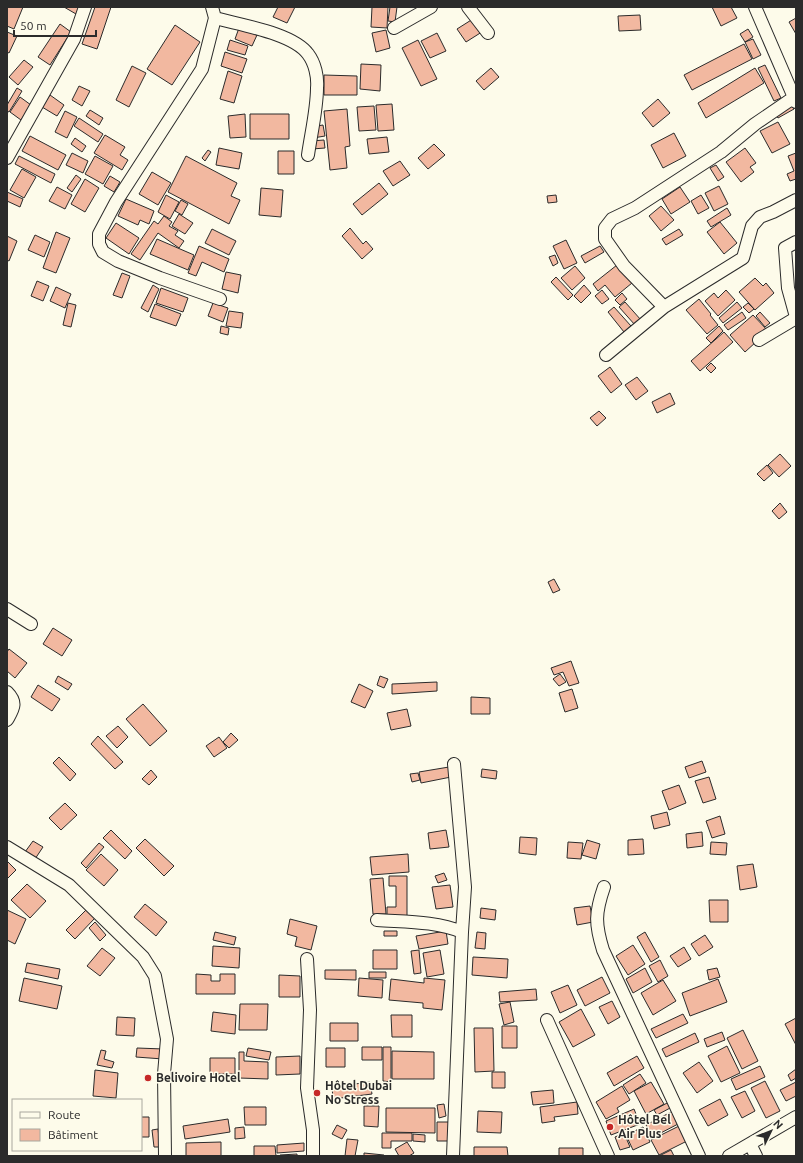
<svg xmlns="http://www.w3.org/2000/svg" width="803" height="1163" viewBox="0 0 803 1163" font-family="Ubuntu,sans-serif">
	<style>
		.building { fill: #f2b8a0; stroke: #2b2b2b }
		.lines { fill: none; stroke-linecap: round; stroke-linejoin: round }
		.minor-casing { stroke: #2b2b2b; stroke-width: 14 }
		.minor { stroke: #fdfbea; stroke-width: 12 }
		.poi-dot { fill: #c62828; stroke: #fdfbea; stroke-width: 1.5 }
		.labels { text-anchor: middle; stroke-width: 3; stroke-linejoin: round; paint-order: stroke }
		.poi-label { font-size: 12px; font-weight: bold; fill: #2b2b2b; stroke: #fdfbea; text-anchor: start }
	</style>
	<rect width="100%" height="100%" fill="#fdfbea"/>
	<path class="building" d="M7 7H23L14 29 7 26Z
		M64 7H80L76 14Z
		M95 7H111L97 49 82 44Z
		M278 7H295L287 23 273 17Z
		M372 7H388L387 28 371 27Z
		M390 7H397L395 22 388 21Z
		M712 7H731L737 18 721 26Z
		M640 15 641 30 619 31 618 16Z
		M476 17 485 30 466 42 457 29Z
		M796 18V34L789 22Z
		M60 24 71 32 50 65 38 57Z
		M175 25 200 42 172 85 147 69Z
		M239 28 257 35 252 46 235 39Z
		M748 29 753 37 745 42 740 34Z
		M386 30 390 48 376 52 372 33Z
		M7 32 17 36 9 53 7 52Z
		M437 33 446 51 430 58 421 41Z
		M753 39 761 55 753 59 745 42Z
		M230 40 248 46 245 55 227 50Z
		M418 40 437 79 421 86 402 48Z
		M744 44 752 59 692 90 684 75Z
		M225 52 247 59 242 73 221 66Z
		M24 60 33 67 18 85 9 77Z
		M361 64 381 65 380 91 360 89Z
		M765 65 781 98 774 101 758 68Z
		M132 66 146 73 129 107 116 100Z
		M491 68 499 77 484 90 476 81Z
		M755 68 764 83 706 118 698 103Z
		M228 71 242 76 234 103 220 99Z
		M324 75 357 76V95H324Z
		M79 86 90 91 82 106 72 100Z
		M17 88 22 91 9 112 7 111V105Z
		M50 95 64 105 57 116 42 107Z
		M20 97 31 105 21 120 10 112Z
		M658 99 670 113 653 127 642 113Z
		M789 102 794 109 778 118 773 111Z
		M392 104 394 130 378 131 376 105Z
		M374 106 376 130 359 131 357 107Z
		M347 109 350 146 345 147 347 168 330 170 324 111Z
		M90 110 103 118 99 125 86 116Z
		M65 111 77 117 67 138 55 132Z
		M245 114 246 137 230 138 228 116Z
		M250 114H289V139H250Z
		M79 118 103 134 98 142 74 126Z
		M778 122 790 144 772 153 760 131Z
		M323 125 325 136 313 138 311 127Z
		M674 133 686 156 663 168 651 145Z
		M105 135 125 147 120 155 128 160 122 170 94 153Z
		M30 136 66 155 58 170 22 151Z
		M387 137 389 152 369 154 367 139Z
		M75 138 86 146 82 152 71 144Z
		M324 140 325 148 312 149 311 141Z
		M434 144 445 155 428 169 418 158Z
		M219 148 242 153 239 169 216 165Z
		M745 148 756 163 750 167 754 172 741 182 726 162Z
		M208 150 211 152 205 161 202 158Z
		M278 151H294V174H278Z
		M72 153 88 161 83 173 66 165Z
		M796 153V179L790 181 787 174 794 171 788 156Z
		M19 156 55 174 51 183 15 164Z
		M95 156 113 166 103 184 85 174Z
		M186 156 237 183 231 196 240 200 229 224 168 192Z
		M400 161 410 175 393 186 383 171Z
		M716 165 724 177 718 181 710 168Z
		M22 169 36 177 24 198 10 190Z
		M152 172 171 183 158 205 139 194Z
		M76 175 81 179 72 192 67 188Z
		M110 176 120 182 114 192 104 186Z
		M85 179 99 188 85 212 71 204Z
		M379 183 388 194 362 215 353 204Z
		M719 186 728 204 714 211 705 193Z
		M57 187 72 195 65 209 49 201Z
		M680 187 690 202 671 214 662 199Z
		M261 188 283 190 281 217 259 215Z
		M7 192 23 199 20 207 7 201Z
		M166 195 179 202 170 219 158 212Z
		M556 195 557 202 548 203 547 196Z
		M701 195 709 208 698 214 691 201Z
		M126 199 154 211 149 224 140 220 138 225 118 216Z
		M181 200 188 204 182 215 175 211Z
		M661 206 674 220 661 231 649 216Z
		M727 208 731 215 711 227 707 221Z
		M179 214 193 223 185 234 172 226Z
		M164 216 172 222 169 226 178 231 175 235 184 241 179 248 158 233 140 260 131 254 154 221 158 224Z
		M720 222 737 243 724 254 707 232Z
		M116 223 139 238 129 254 106 238Z
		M350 228 363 244 366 241 373 249 362 259 342 236Z
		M212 229 236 241 229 255 205 243Z
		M679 229 683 235 666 245 662 239Z
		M56 232 70 238 56 273 43 268Z
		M35 235 50 242 44 257 28 250Z
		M7 236 17 241 9 261 7 260Z
		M157 239 194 255 188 270 150 254Z
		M566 240 577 263 564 269 553 246Z
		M199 246 229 259 224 272 202 262 196 276 188 273Z
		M600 246 604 252 585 263 581 256Z
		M555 255 558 263 553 266 549 257Z
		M617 265 632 283 615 297 605 285 598 291 593 284Z
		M575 266 585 278 572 290 561 278Z
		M226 272 241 275 238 293 222 289Z
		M122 273 130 276 122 298 113 295Z
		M556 277 573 295 568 300 551 282Z
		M755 278 763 286 766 283 774 293 755 310 739 292Z
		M37 281 49 286 43 301 31 296Z
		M153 285 159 289 148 312 141 308Z
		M584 285 591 293 581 303 574 296Z
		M56 287 71 294 65 308 50 301Z
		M161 288 188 298 183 312 156 303Z
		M602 290 609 299 602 304 595 296Z
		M726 290 735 300 718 316 705 301 714 293 718 298Z
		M622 293 627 299 620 305 615 300Z
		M699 299 711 314 710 315 718 325 707 334 686 310Z
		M625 302 641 320 635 325 619 307Z
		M737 302 742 308 723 323 719 318Z
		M68 303 76 305 71 327 63 325Z
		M213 303 228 308 223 322 208 316Z
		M748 303 754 309 749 313 743 307Z
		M155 304 181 314 176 326 150 317Z
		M614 307 631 326 624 332 608 312Z
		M229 311 243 313 241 328 226 326Z
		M742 312 746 318 728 330 724 325Z
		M760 312 770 323 765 327 756 316Z
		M753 315 768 331 745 352 730 335Z
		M221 326 229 328 228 335 220 333Z
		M719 326 723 331 711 343 706 338Z
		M724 332 733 342 700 371 691 361Z
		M711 363 716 368 711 373 706 368Z
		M610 367 622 384 611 393 598 376Z
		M637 377 648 391 636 400 625 385Z
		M670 393 675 404 657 413 652 402Z
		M599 411 606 418 597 426 590 418Z
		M780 454 791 466 779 477 768 465Z
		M767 465 773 473 764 481 757 474Z
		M780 503 787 512 779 519 772 511Z
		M554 579 560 590 553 593 548 582Z
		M53 628 72 640 62 656 43 644Z
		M9 649 27 663 15 678 7 671V652Z
		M571 661 579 683 569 686 563 672 554 675 551 668Z
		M560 674 566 682 559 686 553 679Z
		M58 676 72 684 68 690 55 682Z
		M380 676 388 679 384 688 377 685Z
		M437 682V691L392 694V684Z
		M359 684 373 691 365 708 351 702Z
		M38 685 60 699 52 711 31 697Z
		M572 689 578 708 565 712 559 693Z
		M471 697 490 698V714H471Z
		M143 704 167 731 150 746 126 719Z
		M407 709 411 726 391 730 387 713Z
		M118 726 128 737 117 748 106 736Z
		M231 733 238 740 229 748 223 742Z
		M98 736 123 762 115 769 91 744Z
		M219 737 227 748 214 757 206 746Z
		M59 757 76 774 70 781 53 763Z
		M702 761 706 772 689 778 685 767Z
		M449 767 451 777 421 783 419 772Z
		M482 769 497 771 496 779 481 777Z
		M151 770 157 777 149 785 142 779Z
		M418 773 420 780 412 782 410 774Z
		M709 777 716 799 703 803 695 781Z
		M679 785 686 803 669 810 662 791Z
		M65 803 77 815 61 830 49 818Z
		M667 812 670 825 654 829 651 816Z
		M720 816 725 834 712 838 706 821Z
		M111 830 132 851 125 859 103 838Z
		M446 830 449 847 430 849 428 833Z
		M702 832 703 846 687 848 686 834Z
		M520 837 537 838 536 855 519 853Z
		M145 839 174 866 164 876 136 848Z
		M643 839 644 854 628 855V840Z
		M587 840 600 844 596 859 582 855Z
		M33 841 43 847 35 859 25 852Z
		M568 842 583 843 581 859 567 858Z
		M711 842 727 843 726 855 710 854Z
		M99 843 104 847 86 868 81 863Z
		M101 854 118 870 104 886 86 870Z
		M408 854 409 872 372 875 370 857Z
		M7 861 16 870 7 879Z
		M753 864 757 887 740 890 737 866Z
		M444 873 447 880 438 883 435 876Z
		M389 876H407V916H387V907H396V886H389Z
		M383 878 386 914H373L370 879Z
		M27 884 46 901 30 918 11 900Z
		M450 885 453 907 436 909 432 887Z
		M709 900H728V922H710Z
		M145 904 167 922 156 936 134 917Z
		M590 906 593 922 577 925 574 908Z
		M481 908 496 910 495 920 480 918Z
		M7 910 26 919 15 944 7 940Z
		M86 910 95 918 75 939 66 930Z
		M290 919 317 926 311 950 295 946 297 937 287 934Z
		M95 922 106 935 100 941 89 928Z
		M384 931H397V936H384Z
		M446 931 448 944 419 949 416 936Z
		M215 932 236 937 234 945 213 940Z
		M477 932 486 933 485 949 475 948Z
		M645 932 659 957 651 962 637 937Z
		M705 935 713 947 699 956 691 944Z
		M633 945 645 964 628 975 616 956Z
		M213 946 240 948 239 968 212 966Z
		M684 947 691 959 678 967 670 956Z
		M102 948 115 958 100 976 87 966Z
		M373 950H397V969H373Z
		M419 950 421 973 414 974 411 951Z
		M440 950 444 974 427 977 423 953Z
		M473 957 508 959 507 978 472 975Z
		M660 960 668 976 658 982 649 966Z
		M27 963 60 969 58 979 25 972Z
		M645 968 652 982 633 993 626 979Z
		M717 968 720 977 709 980 707 970Z
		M325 970H356V980L325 979Z
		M369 972H386V978H369Z
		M196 974 211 975V981H220V974H235V994H196Z
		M279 975 300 976V997H279Z
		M602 977 610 993 585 1006 577 990Z
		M24 978 62 986 57 1009 19 1001Z
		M359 978 383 980 382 998 358 996Z
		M424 978 445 980 442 1010 423 1008V1003L389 1000 391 979 424 983Z
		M718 979 727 1002 690 1016 682 993Z
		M663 980 676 1001 653 1015 641 993Z
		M568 985 577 1005 560 1013 551 992Z
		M536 989 537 1000 500 1002 499 992Z
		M612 1001 620 1017 608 1024 599 1007Z
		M510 1002 514 1022 504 1025 499 1004Z
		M240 1004H268L267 1030H239Z
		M581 1009 595 1035 573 1047 559 1022Z
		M213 1012 236 1015 235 1034 211 1031Z
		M683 1014 688 1023 656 1038 651 1029Z
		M391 1015H412V1037H392Z
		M117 1017 135 1018 134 1036 116 1035Z
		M796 1018V1045L785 1024Z
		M330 1023H358V1041H330Z
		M502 1026H517V1048H502Z
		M474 1028H493L494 1071 475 1072Z
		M743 1030 758 1061 742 1069 727 1038Z
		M722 1032 725 1040 707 1047 704 1039Z
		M695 1033 699 1042 666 1057 662 1049Z
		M727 1046 740 1073 721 1082 708 1056Z
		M362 1047H382V1060H362Z
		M383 1047H391V1082L383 1081Z
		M137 1048 164 1049 163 1059 136 1057Z
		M248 1048 271 1052 269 1060 246 1056Z
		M326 1048H345V1067H326Z
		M101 1050 106 1051 104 1059 114 1062 112 1068 97 1065Z
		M392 1051 434 1052V1079H392Z
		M239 1052H244V1061L268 1062V1079L239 1078Z
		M300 1056V1074L276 1075V1057Z
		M637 1056 644 1068 614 1086 607 1073Z
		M210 1058H235V1074H210Z
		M699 1062 713 1081 697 1093 683 1073Z
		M760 1066 765 1077 736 1090 731 1079Z
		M796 1069V1078L791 1081 788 1075Z
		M95 1070 118 1073 116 1098 93 1096Z
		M492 1072H505V1088H492Z
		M640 1074 646 1083 629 1094 623 1085Z
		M765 1081 780 1111 766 1118 751 1088Z
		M370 1082 372 1094 333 1099 332 1087Z
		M651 1082 664 1104 646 1114 634 1091Z
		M796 1082V1096L786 1101 780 1090Z
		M622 1086 630 1100 617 1108 619 1112 606 1119 596 1102Z
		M553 1090 554 1103 533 1105 531 1092Z
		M745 1091 755 1111 742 1118 731 1097Z
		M720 1099 728 1115 708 1126 699 1110Z
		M577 1102 578 1114 554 1117 555 1121 542 1123 540 1107Z
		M669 1102 672 1107 657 1115 654 1110Z
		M444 1104 446 1116 439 1118 437 1105Z
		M364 1106H379L378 1127 364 1126Z
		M244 1107H266V1125H245Z
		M386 1108H435V1133L386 1132Z
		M634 1109 640 1124 611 1135 606 1121Z
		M478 1111 502 1112 501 1133 477 1132Z
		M673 1111 680 1123 653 1137 646 1125Z
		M141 1117H149V1137H141Z
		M228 1119 230 1132 185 1139 183 1126Z
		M437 1122H449V1141H437Z
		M337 1125 347 1130 342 1139 332 1134Z
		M679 1126 687 1141 659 1155 651 1140Z
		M244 1127 245 1138 235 1139V1128Z
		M643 1127 650 1142 633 1150 626 1135Z
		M158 1129 160 1147H154L152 1130Z
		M382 1133H412V1141H391V1148H382Z
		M624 1133 630 1147 620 1150 615 1137Z
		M413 1134 425 1135V1142L413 1141Z
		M347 1139 358 1140 355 1156H345Z
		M221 1142V1156H186V1143Z
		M407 1142 414 1153 409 1156H399L395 1149Z
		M304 1143V1151L277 1153V1145Z
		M254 1146H275L276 1156H254Z
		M474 1147H507L508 1156H474Z
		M559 1148H583V1156H559Z
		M671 1150 674 1156H659Z
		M364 1153 384 1155V1156H364Z
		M297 1154V1156H280V1155Z"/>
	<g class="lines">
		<g class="minor-casing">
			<path id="minor" d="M212 7 215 18C240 25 293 33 308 54 315 63 318 77 317 88 317 109 311 134 308 155
				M468 7 488 33
				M755 7 796 102
				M215 18 202 69 116 202 99 234V244L103 252 118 261 160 278 220 299
				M394 28 431 7
				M7 158 74 39 85 7
				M796 242 785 248 788 288 796 317
				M664 307 624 266 605 239V228L612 219 635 208 721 152 755 124 796 96
				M759 340 796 318
				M606 355 664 307 743 258 752 226 760 217 773 212 796 200
				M7 609 31 624
				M7 692C18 703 13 709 7 720
				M7 847 69 885 143 957 155 976 167 1039 164 1074 165 1156
				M604 887C595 913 595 924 603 950L699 1156
				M377 920C405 922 436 921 462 932
				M307 959 310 1010 307 1088 313 1130V1156
				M547 1020 608 1156
				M750 1144 756 1156
				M453 1156 462 932 465 887 454 764
				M729 1156 796 1117"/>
		</g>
		<use href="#minor" class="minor"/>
	</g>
	<g class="poi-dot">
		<circle cx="148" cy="1078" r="4"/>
		<circle cx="317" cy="1093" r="4"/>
		<circle cx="610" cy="1127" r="4"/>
	</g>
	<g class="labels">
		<g class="poi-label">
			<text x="156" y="1082">Belivoire Hotel</text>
			<text x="325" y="1090">Hôtel Dubai<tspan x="325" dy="14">No Stress</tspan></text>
			<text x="618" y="1124">Hôtel Bel<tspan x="618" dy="14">Air Plus</tspan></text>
		</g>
	</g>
	<rect width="803" height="1163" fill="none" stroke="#2b2b2b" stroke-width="16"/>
	<rect x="12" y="1099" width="130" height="52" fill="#fdfbea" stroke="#a9a89e"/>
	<rect x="20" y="1112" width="20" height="6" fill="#fdfbea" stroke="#a9a89e"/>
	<text x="48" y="1119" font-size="12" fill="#2b2b2b">Route</text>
	<rect x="20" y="1129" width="20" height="12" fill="#f2b8a0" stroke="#a9a89e"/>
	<text x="48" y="1139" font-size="12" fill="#2b2b2b">Bâtiment</text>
	<g transform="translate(771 1131) rotate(47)" stroke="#fdfbea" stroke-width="3" paint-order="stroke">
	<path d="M0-3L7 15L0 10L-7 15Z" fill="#2b2b2b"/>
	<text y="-6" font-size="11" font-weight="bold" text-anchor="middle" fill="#2b2b2b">N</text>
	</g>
	<path d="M14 30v6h82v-6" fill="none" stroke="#2b2b2b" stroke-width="2"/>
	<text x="20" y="30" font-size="12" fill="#2b2b2b" stroke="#fdfbea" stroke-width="3" paint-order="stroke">50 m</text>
</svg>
